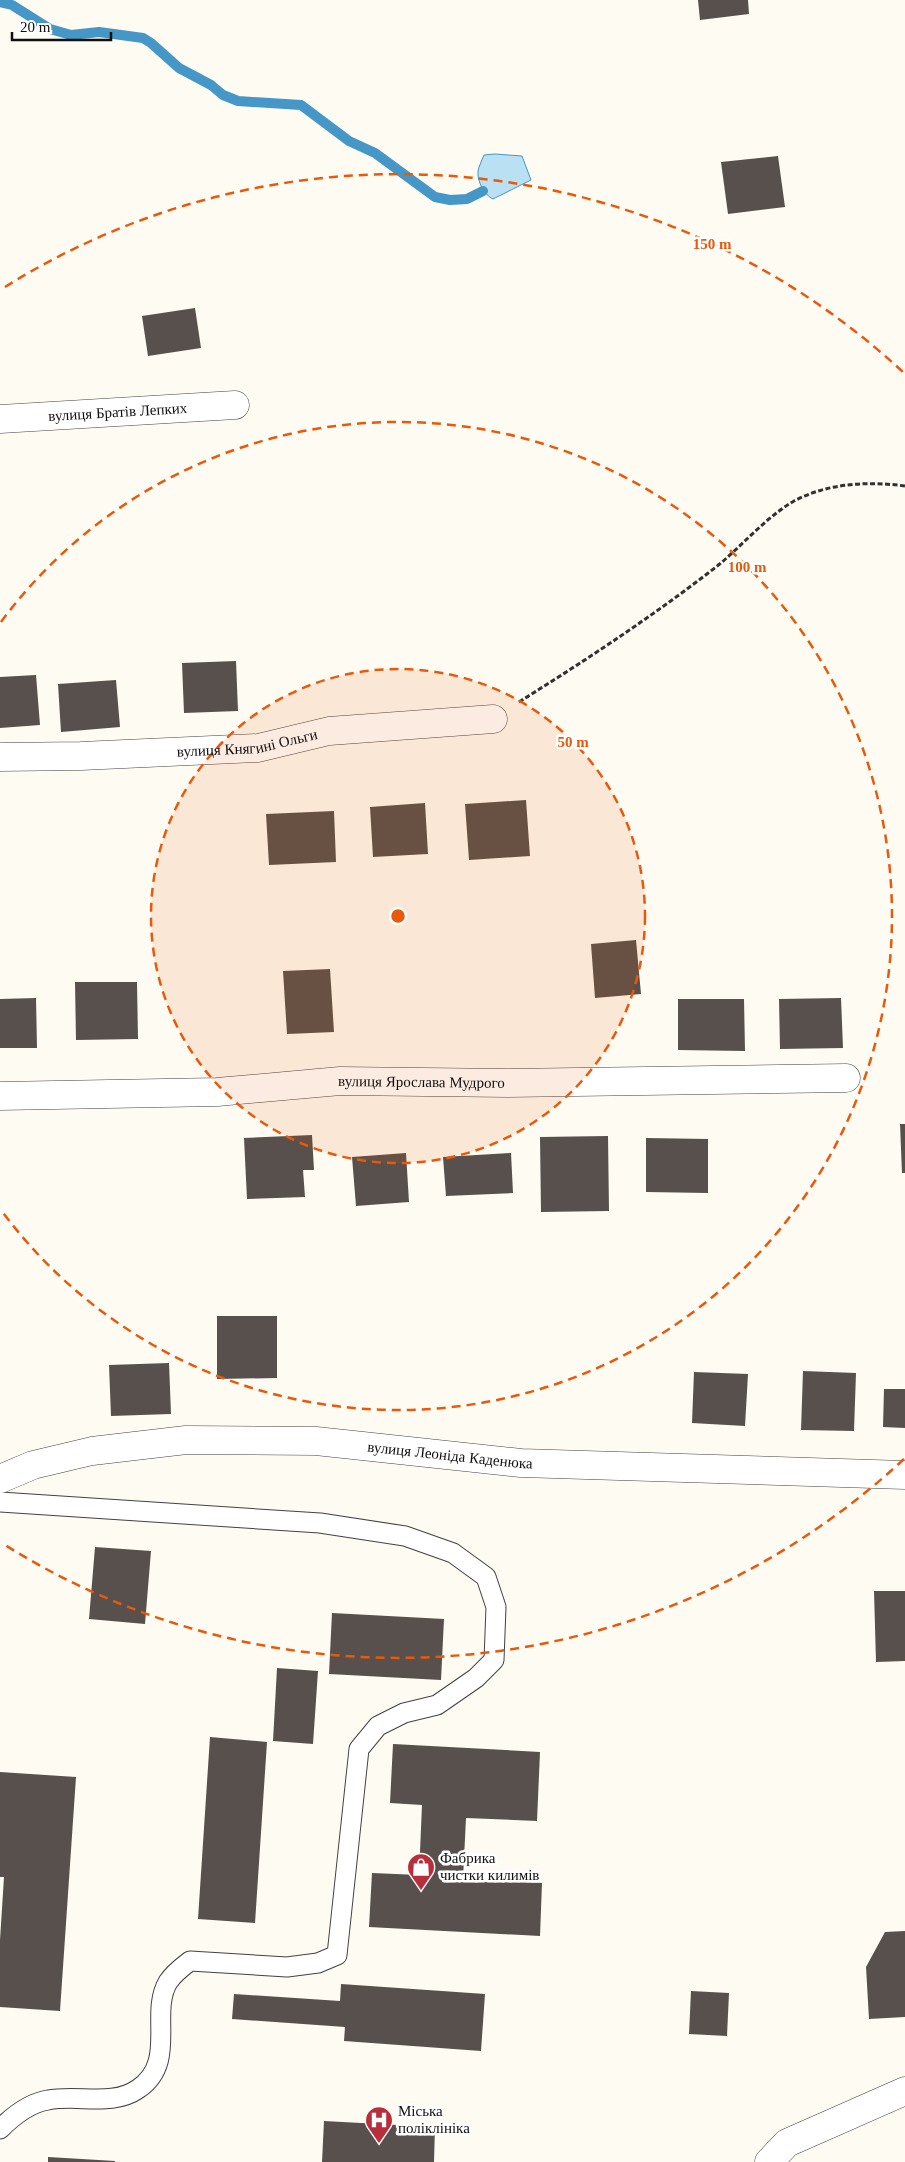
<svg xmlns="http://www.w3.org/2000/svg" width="905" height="2162" viewBox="0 0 905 2162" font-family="'Times New Roman',serif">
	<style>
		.water { fill: #b9e0f3; stroke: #4497c6 }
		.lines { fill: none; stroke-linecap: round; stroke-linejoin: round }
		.stream { stroke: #4497c6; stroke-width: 10 }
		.building { fill: #57504c }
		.service-casing { stroke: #424242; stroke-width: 21 }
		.minor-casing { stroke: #424242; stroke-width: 29 }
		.path { stroke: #313131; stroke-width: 3; stroke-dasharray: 5 2.5; stroke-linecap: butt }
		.service { stroke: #fff; stroke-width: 19 }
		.minor { stroke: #fff; stroke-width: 28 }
		.ring { fill: none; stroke: #e8590c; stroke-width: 2.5; stroke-dasharray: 9 6 }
		.labels { text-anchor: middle; stroke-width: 5; stroke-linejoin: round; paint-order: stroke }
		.street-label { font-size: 15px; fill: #0f0f0f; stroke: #fff }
		.poi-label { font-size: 15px; fill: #0f0f0f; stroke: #fff; text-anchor: start }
		.centre { fill: #e8590c; stroke: #fff; stroke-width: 2.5 }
		.ring-label { font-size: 15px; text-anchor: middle; font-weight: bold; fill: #e8590c; stroke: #fff; stroke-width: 5; stroke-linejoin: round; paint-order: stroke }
	</style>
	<rect width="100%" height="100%" fill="#fefbf2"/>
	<path class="water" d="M495 154 522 156 531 180 493 199C484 195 477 181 478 171 479 166 482 160 484 155Z"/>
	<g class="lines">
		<path class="stream" d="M0 2 12 5 50 29 71 35 99 32 143 38 151 43 179 68 211 85 223 95 238 101 301 105 349 141 375 153 435 197 450 200 467 199 483 191"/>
	</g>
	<path class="building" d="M698 0H748L749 14 700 20Z
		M778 156 785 207 728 214 721 162Z
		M195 308 201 348 148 356 142 316Z
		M236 661 238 711 184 713 182 663Z
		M36 675 40 725 0 728V677Z
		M116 680 120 727 61 732 58 684Z
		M526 800 530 856 469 860 465 804Z
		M425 803 428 854 373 857 370 807Z
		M334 811 336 862 269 865 266 814Z
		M636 940 641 994 595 998 591 944Z
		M330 969 334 1032 287 1034 283 971Z
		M75 982H137L138 1039 76 1040Z
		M36 998 37 1048H0V999Z
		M841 998 843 1048 780 1049 779 999Z
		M678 999H744L745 1051 678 1050Z
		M900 1124H905V1173H902Z
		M312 1135 314 1170H303L305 1197 247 1199 244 1138Z
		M608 1136 609 1211 541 1212 540 1137Z
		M646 1138 708 1139V1193L646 1192Z
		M406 1153 409 1202 356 1206 352 1157Z
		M511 1153 513 1193 446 1196 443 1157Z
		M217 1316H277V1378L217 1379Z
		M169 1363 171 1414 111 1416 109 1365Z
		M803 1371 856 1373 854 1431 801 1430Z
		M694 1372 748 1374 745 1426 692 1423Z
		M884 1389H905V1428L883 1427Z
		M95 1547 151 1551 145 1624 89 1619Z
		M874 1591H905V1661L876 1662Z
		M332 1613 444 1619 441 1680 329 1674Z
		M277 1668 318 1671 313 1744 273 1741Z
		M210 1737 267 1742 255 1923 198 1919Z
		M393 1744 540 1752 537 1821 466 1818 463 1879 542 1883 540 1936 369 1927 372 1873 419 1875 422 1805 390 1803Z
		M0 1772 76 1777 60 2011 0 2007V1940L4 1877H0Z
		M905 1931V2017L869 2019 866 1967 885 1932Z
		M341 1984 485 1994 481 2051 344 2041 345 2027 232 2019 234 1994 340 2001Z
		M691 1991 729 1993 727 2036 689 2034Z
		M324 2121 435 2127 434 2162H322Z
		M48 2157 115 2161V2162H48Z"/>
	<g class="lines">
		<g class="service-casing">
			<path id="service" d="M0 1502 320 1523 405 1536 453 1553 486 1577 496 1607 494 1660 476 1678 437 1705 404 1713 378 1726 359 1749 337 1955 318 1963 287 1967 190 1961C182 1967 174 1973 168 1982 149 2014 178 2062 138 2089 112 2107 78 2094 48 2100 29 2103 13 2116 0 2129"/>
		</g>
		<g class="minor-casing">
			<g id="minor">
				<path id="s1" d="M0 419 235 405"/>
				<path id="s2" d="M0 757 81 756 258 748 329 731 493 719"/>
				<path id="s3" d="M0 1096 217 1092 340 1081 508 1083 846 1078"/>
				<path id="s4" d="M0 1479 33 1465 92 1451 186 1440 316 1441 521 1463 905 1475"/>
				<path d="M769 2162 787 2143 905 2091"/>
			</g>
		</g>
		<path class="path" d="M519 702C586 660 653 616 716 567 742 546 765 518 794 501 828 483 868 481 905 486"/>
		<use href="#service" class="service"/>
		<use href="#minor" class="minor"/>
	</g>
	<circle cx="398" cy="916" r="247" fill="#e8590c" fill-opacity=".12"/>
	<g class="ring">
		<circle cx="398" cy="916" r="247"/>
		<path d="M1 622A494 494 0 1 1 1 1210"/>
		<path d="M904 1459A742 742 0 0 1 5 1545M5 287A742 742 0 0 1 904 373"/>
	</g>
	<defs>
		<g id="shop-pin" transform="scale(1.4375)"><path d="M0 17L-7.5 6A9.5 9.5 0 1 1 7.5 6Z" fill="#b82e3a" stroke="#fff"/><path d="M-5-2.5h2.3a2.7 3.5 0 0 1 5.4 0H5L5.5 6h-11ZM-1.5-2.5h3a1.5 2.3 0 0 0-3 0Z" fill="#fff"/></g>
		<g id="hospital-pin" transform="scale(1.4375)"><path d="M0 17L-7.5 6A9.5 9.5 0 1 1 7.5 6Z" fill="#b82e3a" stroke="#fff"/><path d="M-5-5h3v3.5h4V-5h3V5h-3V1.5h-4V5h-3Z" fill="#fff"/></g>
	</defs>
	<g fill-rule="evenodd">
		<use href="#shop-pin" x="421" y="1867"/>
		<use href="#hospital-pin" x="379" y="2120"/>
	</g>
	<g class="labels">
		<g class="street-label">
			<text dy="5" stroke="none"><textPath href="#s1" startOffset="118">вулиця Братів Лепких</textPath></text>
			<text dy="5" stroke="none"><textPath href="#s2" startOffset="248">вулиця Княгині Ольги</textPath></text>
			<text dy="5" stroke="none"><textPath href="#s3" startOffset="422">вулиця Ярослава Мудрого</textPath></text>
			<text dy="5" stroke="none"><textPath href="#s4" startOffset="456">вулиця Леоніда Каденюка</textPath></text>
		</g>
		<g class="poi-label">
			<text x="440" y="1863">Фабрика<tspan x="440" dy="17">чистки килимів</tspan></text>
			<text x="398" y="2116">Міська<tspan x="398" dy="17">поліклініка</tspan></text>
		</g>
	</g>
	<circle cx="398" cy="916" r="8" class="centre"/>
	<g class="ring-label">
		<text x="712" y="249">150 m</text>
		<text x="747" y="572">100 m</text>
		<text x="573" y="747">50 m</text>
	</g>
	<path d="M12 32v8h99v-8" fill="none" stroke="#0f0f0f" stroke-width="2.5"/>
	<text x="20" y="32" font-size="15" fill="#0f0f0f" stroke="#ffffff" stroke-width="4" paint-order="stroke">20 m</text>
</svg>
